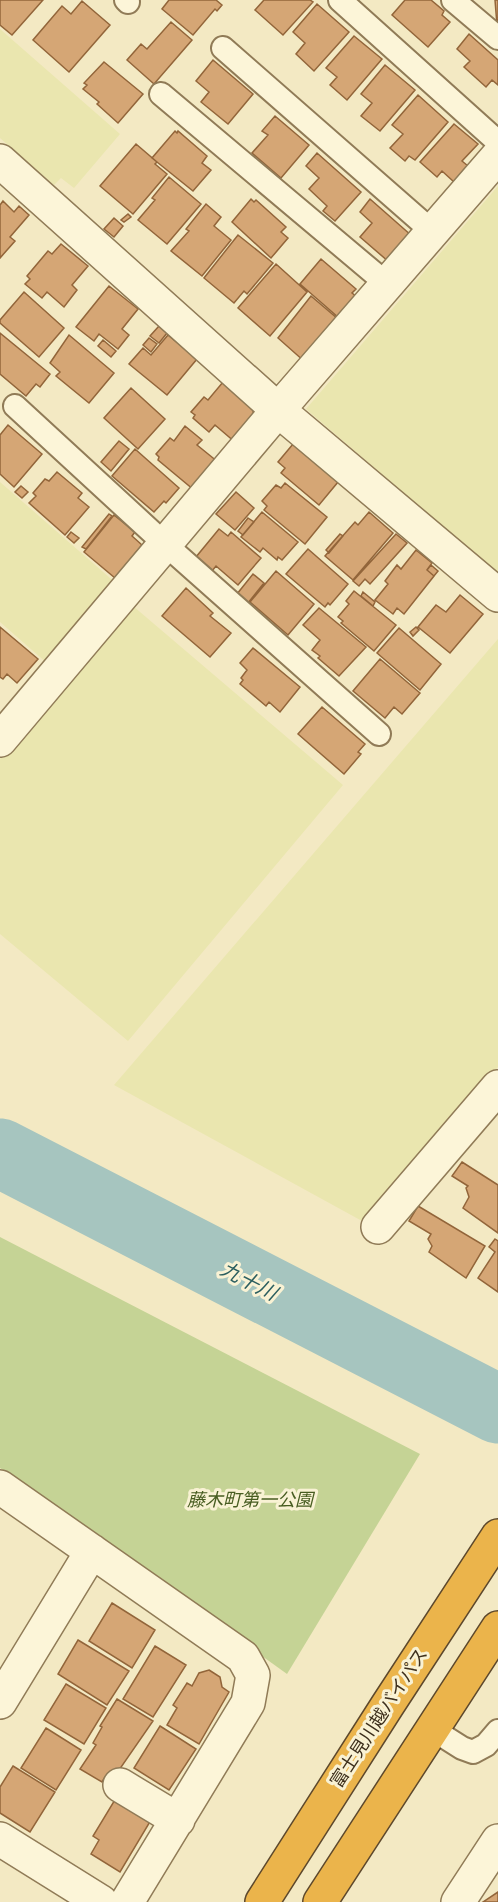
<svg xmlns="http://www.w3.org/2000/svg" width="498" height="1902" viewBox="0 0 498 1902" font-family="'Libre Baskerville','Noto Sans JP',serif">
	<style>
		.farmland { fill: #eae6af }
		.green { fill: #c5d395 }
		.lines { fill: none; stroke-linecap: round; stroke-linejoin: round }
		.river { stroke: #a6c5bf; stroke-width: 69 }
		.building { fill: #d5a675; stroke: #92653a; stroke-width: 1.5 }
		.lane-casing { stroke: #907b57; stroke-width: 26 }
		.street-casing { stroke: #907b57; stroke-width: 36 }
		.highway-casing { stroke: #5d482c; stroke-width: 36 }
		.lane { stroke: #fcf5d8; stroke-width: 22 }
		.street { stroke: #fcf5d8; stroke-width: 33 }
		.highway { stroke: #ebb44b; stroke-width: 33 }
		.labels { text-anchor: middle; stroke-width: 6; stroke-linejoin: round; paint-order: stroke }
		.park-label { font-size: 18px; font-style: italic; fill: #485d21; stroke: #f9f2d4 }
		.street-label { font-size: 18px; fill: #3e301d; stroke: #f9f2d4 }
		.water-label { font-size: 20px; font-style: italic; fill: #2b5e5f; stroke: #f9f2d4 }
	</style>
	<rect width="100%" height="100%" fill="#f3e9c3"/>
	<path class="farmland" d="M0 29 120 134 74 188 61 178 54 185 0 138Z
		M498 186V574L306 409Z
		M0 482 118 585 48 664 0 622Z
		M133 606 343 785 128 1041 0 934V759Z
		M498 639V1067L362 1221 114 1085Z"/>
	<path class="green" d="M0 1237 420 1454 287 1674 0 1468Z"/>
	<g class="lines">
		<path class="river" d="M0 1153 498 1409"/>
	</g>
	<path class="building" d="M0 0H43L12 35 0 25Z
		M169 0H216L222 5 217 11 215 9 193 35 162 9Z
		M264 0H310L313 2 283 35 255 10Z
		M405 0H431L444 11 442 15 450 22 428 47 392 15Z
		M495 0H498V25H497Z
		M82 1 110 25 69 72 33 40 62 6 71 14Z
		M317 4 349 32 314 71 296 54 305 43 293 32Z
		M171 22 192 40 154 84 127 60 141 44 147 49Z
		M469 34 498 60V85L492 80 486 87 464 67 470 61 457 49Z
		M354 36 382 59 347 100 330 85 337 77 326 68Z
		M213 60 253 94 228 124 201 102 209 92 196 81Z
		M104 62 143 94 118 123 97 104 99 102 83 89 87 85 84 83Z
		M385 65 415 90 380 131 361 116 372 103 361 94Z
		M418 95 448 122 415 160 409 156 405 161 390 148 403 134 392 125Z
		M275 116 309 145 281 178 252 153 268 135 262 131Z
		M454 124 478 144 462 161 468 166 454 182 442 171 437 177 420 162Z
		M175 131 177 133 178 131 207 156 202 163 211 170 193 191 152 158Z
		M136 144 157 162 155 164 167 174 133 214 100 186Z
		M317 153 361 192 335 221 323 211 327 206 309 189 319 178 306 166Z
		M169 177 201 204 167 244 138 220 155 200 152 198Z
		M251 199 254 202 256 200 286 227 281 232 288 238 271 258 232 222Z
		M370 199 412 236 389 262 360 237 372 223 360 212Z
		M3 201 14 212 19 206 29 215 10 237 15 241 0 258V205Z
		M206 204 221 217 214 226 231 240 202 276 171 251 189 231 186 229Z
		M128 214 131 217 124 222 121 220Z
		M114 218 123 226 114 237 104 229Z
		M238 235 273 263 247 294 244 291 234 303 204 278Z
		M61 244 88 266 72 285 77 290 64 307 47 292 42 298 25 284 30 279 27 276 48 251 52 254Z
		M321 259 356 289 352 293 357 297 339 318 300 284Z
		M276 264 307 292 270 336 238 308Z
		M109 286 138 309 122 329 129 335 118 349 99 334 94 341 76 327Z
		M24 292 64 328 39 357 0 323V320Z
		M311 296 338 319 305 362 278 338Z
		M159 326 167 333 159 343 150 336Z
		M0 333 50 374 40 387 36 384 26 396 0 374Z
		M69 335 114 373 89 403 56 376 60 372 50 363Z
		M168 335 197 359 167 395 129 364 143 348 151 355Z
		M149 338 157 344 151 352 143 345Z
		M103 340 116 351 111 357 98 346Z
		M223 382 253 409 254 421 236 443 215 425 209 432 193 418 195 415 191 412 204 397 208 400Z
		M131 388 165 419 138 449 104 418Z
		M8 425 42 454 14 487 0 474V435Z
		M185 426 202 440 197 445 218 462 194 490 158 460 159 457 156 454 170 438 174 441Z
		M119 441 129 449 111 471 101 462Z
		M293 444 338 482 319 505 281 473 285 468 278 462Z
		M135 449 179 488 166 503 164 501 154 512 112 476Z
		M57 472 82 493 78 498 89 507 65 535 29 503 36 496 33 493 45 479 49 481Z
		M285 483 327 517 305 544 264 510 267 506 262 501 276 485 281 488Z
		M21 486 28 492 22 498 15 492Z
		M236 492 254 508 235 530 216 514Z
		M262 512 298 542 282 560 278 557 277 560 263 548 260 552 241 537Z
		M369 512 393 533 353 580 325 556 355 522 358 525Z
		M109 514 112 516 86 549 82 547Z
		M114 515 135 532 132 536 142 545 115 578 84 552Z
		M248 518 254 522 243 535 238 531Z
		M219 529 228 536 231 532 261 558 238 585 216 566 212 571 196 557Z
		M71 532 79 538 74 543 67 537Z
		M340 534 343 536 329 553 326 550Z
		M396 534 407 543 370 584 365 579 359 586 353 581Z
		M308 549 348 584 330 605 328 603 325 607 286 574Z
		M416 550 432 563 427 570 434 576 404 614 397 608 393 614 375 600 388 584 385 581 397 565 401 569Z
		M431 565 438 571 434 576 427 570Z
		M276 571 314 604 288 635 250 602Z
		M253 574 264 583 248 603 237 594Z
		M186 588 213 613 210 616 231 633 210 657 162 616Z
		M354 591 396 625 374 651 341 623 343 621 338 617 349 604 346 601Z
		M363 592 375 602 373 606 361 596Z
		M460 595 483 614 450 653 418 627 436 605 446 612Z
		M319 608 366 647 339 676 318 658 320 656 312 650 320 640 303 625Z
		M0 627 38 659 17 683 7 674 3 679 0 677Z
		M416 627 419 630 413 636 410 632Z
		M399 628 441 664 420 690 377 653Z
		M253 648 300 687 280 712 269 702 266 706 240 684 243 680 241 678 247 670 240 663Z
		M380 659 420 693 402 714 394 707 385 718 353 691Z
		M322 707 365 744 358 752 361 754 344 774 298 734Z
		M462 1162 498 1185V1233L463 1208 469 1197 466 1188 468 1186 452 1176Z
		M418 1206 485 1246 466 1278 429 1252 432 1246 428 1239 431 1234 409 1221Z
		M495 1239 498 1241V1292L478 1278 495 1252 489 1247Z
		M112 1603 155 1630 132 1668 89 1641Z
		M78 1640 129 1671 107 1705 58 1674Z
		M155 1646 186 1665 153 1717 123 1699Z
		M209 1670 220 1677 222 1687 229 1692 199 1744 167 1725 177 1708 173 1705 187 1683 192 1686 199 1673Z
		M66 1684 106 1708 84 1744 44 1720Z
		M117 1699 153 1721 117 1773 111 1777H105L102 1782 80 1769 96 1745 93 1743 102 1727 100 1726Z
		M160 1726 196 1749 169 1790 134 1768Z
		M46 1728 81 1750 56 1790 21 1768Z
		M13 1766 55 1792 30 1832 0 1813V1787Z
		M116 1798 151 1820 120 1872 91 1854 99 1840 93 1836Z
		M498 1892V1902H483Z"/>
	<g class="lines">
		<g class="lane-casing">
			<path id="lane" d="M126 0 128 2
				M340 0 498 142
				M453 0 498 38
				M223 48 433 232
				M161 94 387 284
				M15 406 166 545 379 734
				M432 1729 462 1748 473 1752 486 1745 498 1731"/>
		</g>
		<g class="street-casing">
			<path id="street" d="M0 161 278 410 498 595
				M0 740 278 410 498 156
				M378 1227 498 1087
				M0 1487 243 1657 253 1675 248 1703 127 1902
				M0 1702 92 1551
				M120 1785 178 1820
				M0 1839 101 1902
				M458 1902 498 1841"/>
		</g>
		<g class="highway-casing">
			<path id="highway" d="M262 1902 387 1706 498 1536
				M320 1902 498 1628"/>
		</g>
		<use href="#lane" class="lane"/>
		<use href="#street" class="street"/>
		<use href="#highway" class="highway"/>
	</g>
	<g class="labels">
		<g class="park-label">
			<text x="250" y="1506">藤木町第一公園</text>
		</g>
		<g class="street-label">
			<text transform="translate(379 1718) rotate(-57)" y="6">富士見川越バイパス</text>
		</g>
		<g class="water-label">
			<text transform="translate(249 1281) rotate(27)" y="7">九十川</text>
		</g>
	</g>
</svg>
